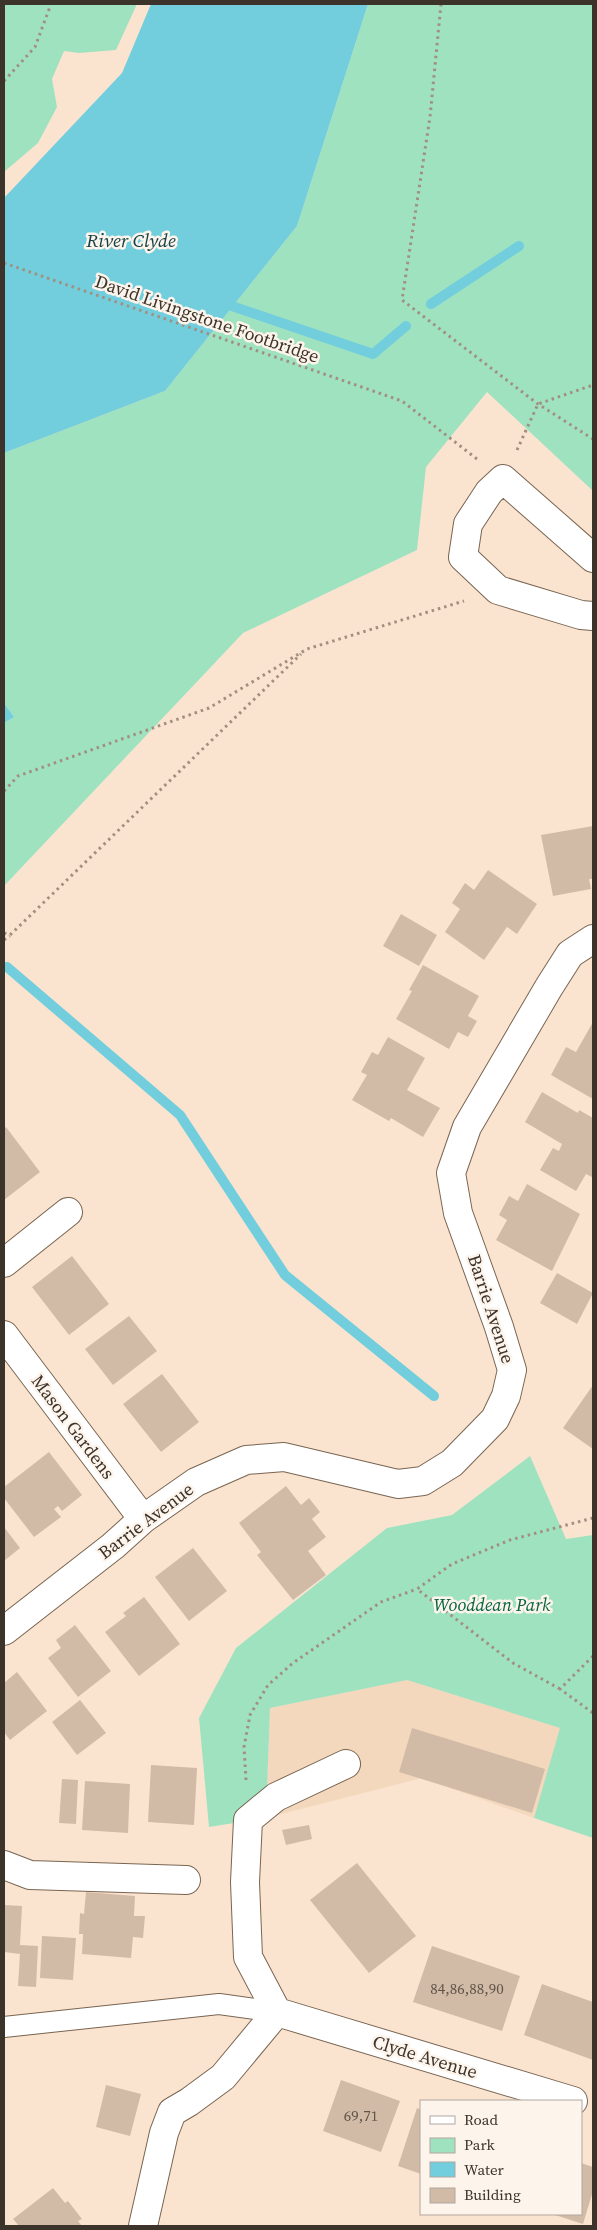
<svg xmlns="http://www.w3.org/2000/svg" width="597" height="2230" viewBox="0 0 597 2230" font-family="'Source Serif 4',serif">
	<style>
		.built { fill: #f3d8bd }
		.green { fill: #9fe2c0 }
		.water { fill: #72cedd }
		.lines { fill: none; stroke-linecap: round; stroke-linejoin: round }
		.stream { stroke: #72cedd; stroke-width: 10 }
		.building { fill: #d1bba7 }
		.service-casing { stroke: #786552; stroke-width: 22 }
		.minor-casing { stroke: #786552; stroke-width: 30 }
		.path { stroke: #a19082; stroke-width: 3; stroke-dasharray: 2.5 4; stroke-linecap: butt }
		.service { stroke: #fff; stroke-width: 20 }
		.minor { stroke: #fff; stroke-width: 28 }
		.labels { text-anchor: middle; stroke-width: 5; stroke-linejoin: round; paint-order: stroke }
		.number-label { font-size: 15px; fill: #61554a }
		.street-label { font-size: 18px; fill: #3c332b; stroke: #fdf4ec }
		.park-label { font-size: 18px; font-style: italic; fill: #056443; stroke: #fdf4ec }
		.water-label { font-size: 19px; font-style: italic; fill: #154147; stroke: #fdf4ec }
	</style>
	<rect width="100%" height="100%" fill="#fbe4cf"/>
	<path class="built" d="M407 1680 561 1728 534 1818 422 1778 266 1818 270 1708Z"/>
	<path class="green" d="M4 4H137L116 50 79 53 64 51 52 79 57 107 38 143 4 172Z
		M368 4H593V491L487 392 426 467 417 550 243 633 4 886V723L14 717 4 703V453L165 391 297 226Z
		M530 1456 566 1539 593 1535V1838L534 1818 560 1728 407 1680 270 1708 266 1818 209 1827 199 1718 236 1648 387 1528 452 1515Z"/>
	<path class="water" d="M151 4H368L297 226 165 391 4 453V198L122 73Z
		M4 703 14 717 4 723Z"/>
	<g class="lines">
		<path class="stream" d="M220 302 373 354 406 326
			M431 304 519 246
			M7 967 180 1115 285 1275 434 1396"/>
	</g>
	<path class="building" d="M593 826V879H589L591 889 553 896 541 835Z
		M488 870 537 904 517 934 507 927 484 960 445 932 460 909 452 903 465 883 474 890Z
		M401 914 437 935 419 966 383 946Z
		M423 965 479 996 468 1016 477 1021 468 1037 458 1032 449 1049 396 1019 412 991 409 990Z
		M593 1022V1099L551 1075 566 1047 576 1052Z
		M388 1037 425 1058 407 1090 440 1108 423 1137 391 1118 389 1121 352 1100 367 1075 361 1072 372 1052 378 1055Z
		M542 1092 578 1113 579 1110 593 1118V1175L592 1177 586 1174 576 1191 540 1170 553 1148 559 1151 562 1144 525 1122Z
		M6 1127 40 1172 4 1200V1129Z
		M527 1184 580 1214 552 1271 496 1240 507 1220 499 1215 509 1196 518 1201Z
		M72 1256 109 1304 69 1335 32 1287Z
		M557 1273 593 1293 577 1324 540 1303Z
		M129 1316 157 1351 113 1385 85 1349Z
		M162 1374 199 1422 161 1452 123 1404Z
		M593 1385V1449L563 1428Z
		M49 1452 82 1495 62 1511 58 1506 54 1509 61 1517 34 1537 4 1498V1487Z
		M286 1486 301 1505 309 1498 320 1512 312 1519 326 1537 308 1551 326 1575 293 1600 257 1555 261 1552 239 1523Z
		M4 1527 20 1548 4 1561Z
		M193 1548 227 1591 189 1621 155 1577Z
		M144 1597 180 1644 139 1676 105 1632 126 1616 123 1613Z
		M75 1625 111 1671 78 1697 48 1658 61 1648 56 1640Z
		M17 1672 47 1711 10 1740 4 1732V1683Z
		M80 1700 106 1733 77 1755 52 1722Z
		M412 1728 545 1769 532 1813 399 1772Z
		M151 1765 197 1768 194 1825 148 1822Z
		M62 1779 78 1780 76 1824 59 1823Z
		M85 1781 130 1784 128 1833 82 1830Z
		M309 1825 312 1839 286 1845 282 1830Z
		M357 1863 416 1936 369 1973 310 1900Z
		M86 1892 135 1896 134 1916H145L143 1938 133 1937 131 1958 82 1954 83 1934H79L80 1913 84 1914Z
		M4 1905 22 1906 20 1945 38 1946 36 1987 18 1986 20 1954 4 1952Z
		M42 1936 76 1938 73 1980 40 1978Z
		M432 1946 520 1976 502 2031 413 2002Z
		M542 1984 593 2002V2060L524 2035Z
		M341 2080 400 2101 381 2152 323 2131Z
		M106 2085 141 2094 130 2136 96 2127Z
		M417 2108 421 2110V2174L398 2166Z
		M581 2163 593 2167V2191L583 2224 552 2214H581Z
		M53 2188 65 2203 68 2201 82 2219 78 2221 82 2226H19L13 2219Z"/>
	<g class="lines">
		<g class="service-casing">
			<path id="service" d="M4 2027 219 2004 277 2012"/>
		</g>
		<g class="minor-casing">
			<path id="minor" d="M593 558 503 479 489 492 468 524 463 557 498 590 581 615 593 616
				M4 1263 68 1212
				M4 1335 143 1519
				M4 1631 113 1546 143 1519 196 1482 246 1460 284 1457 398 1484 423 1481 452 1463 495 1419 506 1396 512 1370 499 1327 458 1213 451 1173 467 1127 549 987 570 954 593 939
				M4 1865 30 1875 186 1880
				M277 2012 248 1957 245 1882 248 1820 276 1797 346 1764
				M277 2012 573 2101
				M143 2226 164 2133 172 2112 189 2102 223 2077 277 2012"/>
		</g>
		<path class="path" d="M441 4 430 117 402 300 538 404 593 439
			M4 81 35 47 51 4
			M4 263 402 401 477 459
			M517 450 538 404 593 385
			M4 791 18 776 209 708 307 649 464 601
			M4 933 10 935 301 654
			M4 940 10 936
			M593 1656 560 1689 593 1713
			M560 1689 513 1663 417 1589 452 1564 510 1540 593 1518
			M246 1780 244 1747 250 1715 268 1685 293 1663 381 1602 417 1589"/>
		<use href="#service" class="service"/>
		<use href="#minor" class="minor"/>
	</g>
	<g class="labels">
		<g class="number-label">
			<text x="467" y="1994">84,86,88,90</text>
			<text x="361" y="2121">69,71</text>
		</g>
		<g class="street-label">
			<text transform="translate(207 319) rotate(19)" y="6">David Livingstone Footbridge</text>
			<text transform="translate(491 1309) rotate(72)" y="6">Barrie Avenue</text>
			<text transform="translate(73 1427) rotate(53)" y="6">Mason Gardens</text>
			<text transform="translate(146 1521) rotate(-37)" y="6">Barrie Avenue</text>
			<text transform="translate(425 2057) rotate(17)" y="6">Clyde Avenue</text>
		</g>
		<g class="park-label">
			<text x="492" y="1611">Wooddean Park</text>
		</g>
		<g class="water-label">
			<text x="131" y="247">River Clyde</text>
		</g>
	</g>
	<rect width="597" height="2230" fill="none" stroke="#3c332b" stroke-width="10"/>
	<rect x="420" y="2100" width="162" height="115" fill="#fdf4ec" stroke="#b0a79f"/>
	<rect x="430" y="2116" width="25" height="8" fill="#ffffff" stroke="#b0a79f"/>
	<text x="464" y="2125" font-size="15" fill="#3c332b">Road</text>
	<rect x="430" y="2138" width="25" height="15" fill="#9fe2c0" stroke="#b0a79f"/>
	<text x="464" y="2150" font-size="15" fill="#3c332b">Park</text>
	<rect x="430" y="2162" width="25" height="15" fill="#72cedd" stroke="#b0a79f"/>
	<text x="464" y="2175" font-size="15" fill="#3c332b">Water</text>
	<rect x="430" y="2188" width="25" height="15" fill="#d1bba7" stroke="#b0a79f"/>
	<text x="464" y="2200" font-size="15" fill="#3c332b">Building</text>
</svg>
